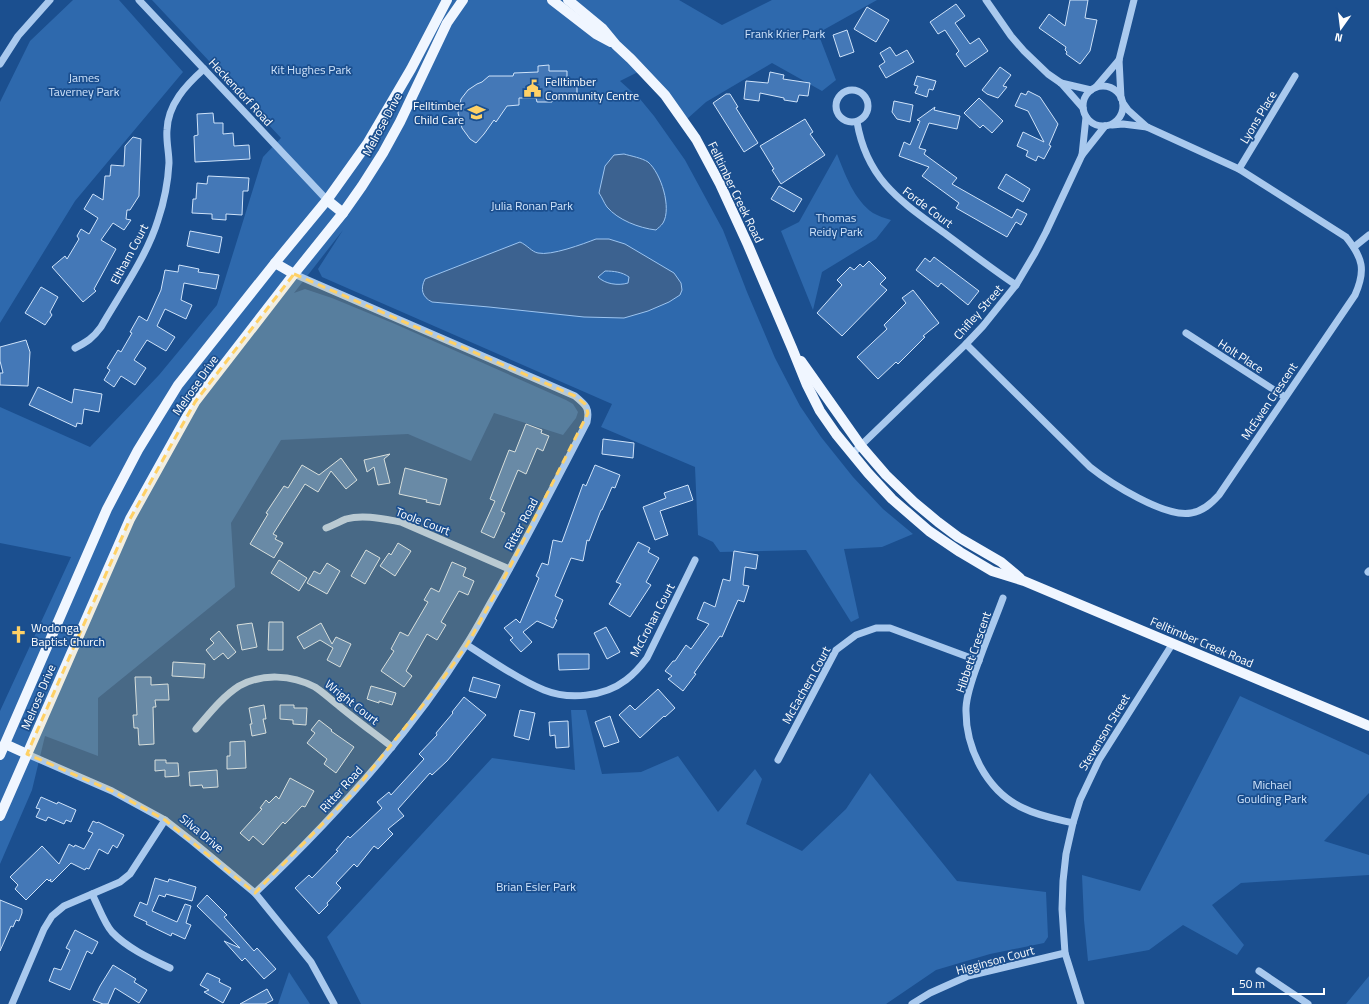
<svg xmlns="http://www.w3.org/2000/svg" width="1369" height="1004" viewBox="0 0 1369 1004" font-family="'Titillium Web',sans-serif">
	<style>
		.green { fill: #2e69ad }
		.water { fill: #3c6290; stroke: #9cc4f0; fill-rule: evenodd }
		.building { fill: #4478b7; stroke: #cfe3fa }
		.lines { fill: none; stroke-linecap: round; stroke-linejoin: round }
		.minor { stroke: #a9c9ee; stroke-width: 7 }
		.major { stroke: #f0f6ff; stroke-width: 10 }
		.marked { fill: #ffd166; fill-opacity: 0.2; stroke: #ffd166; stroke-width: 3; stroke-dasharray: 8 5; stroke-linejoin: round }
		.labels { text-anchor: middle; dominant-baseline: central; stroke-width: 3.5; stroke-linejoin: round; paint-order: stroke }
		.park-label { font-size: 12px; fill: #cfe3fa; stroke: #1b4f8f }
		.poi-label { font-size: 12px; fill: #fff; stroke: #1b4f8f; text-anchor: start }
		.street-label { font-size: 12px; fill: #fff; stroke: #1b4f8f }
	</style>
	<rect width="100%" height="100%" fill="#1b4f8f"/>
	<g class="green">
		<polygon points="73,0 119,0 183,72 75,201 0,323 0,102 30,41"/>
		<polygon points="152,0 679,0 722,25 772,0 877,0 818,33 836,80 822,91 772,63 706,102 687,119 644,69 620,81 640,99 654,116 685,160 723,230 747,292 775,358 800,406 821,437 853,477 883,509 913,534 882,547 844,549 859,618 851,622 806,550 720,552 713,542 698,535 695,467 601,427 612,404 322,277 318,269 343,230 294,293 305,289 332,298 395,324 566,400 573,404 578,412 576,418 563,435 494,413 471,461 408,434 281,440 231,523 235,587 98,698 98,756 45,736 32,790 0,864 0,711 71,557 0,543 0,407 90,447 159,375 217,305 263,157 281,138"/>
		<path d="M837,154C845,174 854,200 873,213C878,216 885,218 891,220L876,239L822,272L813,310L781,231L799,222Z"/>
		<polygon points="1240,696 1369,755 1369,793 1324,841 1369,855 1369,875 1241,883 1212,905 1244,945 1237,955 1183,925 1149,950 1088,961 1084,920 1082,875 1140,891"/>
		<polygon points="571,710 586,710 602,774 641,772 678,756 718,812 755,769 762,779 746,824 802,851 846,809 870,773 957,881 1046,892 1048,937 1044,943 990,954 936,970 886,1004 361,1004 327,937 492,758 575,770"/>
		<polygon points="289,972 310,1004 278,1004"/>
		<polygon points="1369,976 1369,1004 1346,1004"/>
	</g>
	<g class="water">
		<path d="M624,154C631,156 642,158 648,162C661,173 672,208 663,223C661,226 658,228 656,230C639,228 618,220 607,207C604,203 602,197 599,193L605,166L614,155Z"/>
		<path d="M596,239H609L625,244L674,273L681,283L682,290L680,295L669,302L648,311L624,318L584,317L489,307L432,302C422,297 420,289 425,279L520,242C527,245 532,252 538,253C551,256 583,244 596,239ZM605,271C614,271 622,272 629,277L628,283C618,286 605,284 598,277Z"/>
	</g>
	<g class="building">
		<polygon points="1070,0 1088,0 1085,18 1097,20 1090,51 1080,64 1066,54 1067,52 1065,50 1066,47 1039,28 1049,14 1065,26"/>
		<polygon points="956,4 965,16 955,23 970,44 979,38 988,51 965,67 956,54 959,51 945,30 938,34 930,22"/>
		<polygon points="867,7 889,20 876,42 854,29"/>
		<polygon points="847,30 854,52 840,57 833,35"/>
		<polygon points="890,47 896,56 907,50 914,62 886,78 879,66 885,62 880,53"/>
		<polygon points="549,65 549,71 567,71 567,82 577,82 577,98 552,98 552,102 537,102 536,98 519,98 519,105 507,106 496,122 494,120 484,134 476,143 470,139 462,128 458,113 461,99 468,90 477,84 482,82 489,76 513,76 514,73 538,72 538,66"/>
		<polygon points="1000,67 1011,75 1003,86 1007,87 998,98 987,94 982,90"/>
		<polygon points="770,72 784,75 783,79 810,83 808,96 799,95 797,102 784,100 784,98 760,93 759,101 744,99 746,81 768,83"/>
		<polygon points="917,76 936,81 933,90 929,89 927,97 915,93 918,86 914,85"/>
		<polygon points="1028,91 1040,97 1058,124 1049,145 1051,146 1044,159 1038,156 1036,161 1026,156 1028,151 1017,146 1023,132 1044,142 1028,111 1015,106 1021,93 1026,95"/>
		<polygon points="726,94 730,94 738,107 736,108 758,143 744,152 713,103"/>
		<polygon points="979,98 1003,121 992,133 983,125 980,128 964,113"/>
		<polygon points="894,101 913,105 910,122 897,119 892,112"/>
		<polygon points="935,107 934,110 960,116 957,129 929,123 919,148 926,150 924,154 957,178 952,184 1012,218 1017,209 1027,214 1021,225 1016,222 1007,237 956,208 959,203 922,176 929,167 899,156 904,142 910,145 920,121 917,120"/>
		<polygon points="213,113 214,123 223,123 223,134 233,133 234,146 249,145 250,159 195,162 194,136 198,135 197,114"/>
		<polygon points="805,119 813,132 810,134 825,155 781,184 772,170 774,169 760,146"/>
		<polygon points="133,137 141,139 139,196 130,210 127,210 126,219 131,220 124,230 113,223 101,240 116,249 94,289 96,291 83,302 52,267 65,256 67,259 79,239 77,236 81,229 89,234 98,218 84,209 93,194 103,200 105,176 110,176 111,165 124,166 125,146"/>
		<polygon points="1006,174 1030,189 1023,202 998,188"/>
		<polygon points="208,176 249,178 248,191 243,191 242,215 226,214 226,220 212,219 212,214 192,213 193,199 196,199 197,183 207,184"/>
		<polygon points="779,186 802,199 794,212 771,199"/>
		<polygon points="190,231 222,237 219,253 187,246"/>
		<polygon points="934,257 979,291 968,305 941,283 938,287 916,270 925,258 930,262"/>
		<polygon points="869,261 886,278 880,284 887,290 842,336 817,313 842,285 837,280 850,267 854,270 860,264 863,267"/>
		<polygon points="179,265 199,269 198,272 219,275 216,289 184,283 181,300 192,305 186,319 165,309 157,326 175,337 166,351 147,340 134,360 146,368 135,385 121,376 114,387 104,380 110,370 107,368 118,350 121,352 132,333 130,332 139,316 147,321 161,290 165,270 178,272"/>
		<polygon points="41,287 58,297 50,312 52,315 45,325 25,313"/>
		<polygon points="913,290 939,323 923,336 925,337 898,364 896,362 878,379 857,357 887,329 884,325 906,303 902,298"/>
		<polygon points="26,340 30,352 28,386 0,385 0,373 3,373 0,361 0,347"/>
		<polygon points="38,387 72,403 74,389 102,394 99,412 84,409 82,424 77,423 76,427 29,405"/>
		<polygon points="526,424 542,430 541,433 549,436 543,451 537,448 526,474 518,470 501,511 505,513 494,538 481,532 495,501 490,499 509,450 515,452"/>
		<polygon points="603,439 634,443 633,458 602,454"/>
		<polygon points="390,454 384,459 390,483 378,485 374,467 367,472 364,460"/>
		<polygon points="341,458 357,480 346,489 331,471 318,492 305,484 273,534 277,536 275,539 283,543 274,558 250,544 268,514 266,513 284,486 288,488 302,465 319,475"/>
		<polygon points="595,465 620,475 615,488 612,487 602,510 601,510 589,541 587,540 583,561 571,558 555,596 563,600 555,619 557,620 553,628 537,621 523,632 532,642 521,652 510,640 513,638 504,628 516,619 520,623 539,578 536,576 542,563 548,565 553,540 562,542 583,484 586,486"/>
		<polygon points="405,468 447,479 440,505 426,502 427,500 399,494"/>
		<polygon points="688,485 693,500 660,511 668,535 655,540 643,507 666,498 664,493"/>
		<polygon points="638,542 650,548 648,552 659,558 646,582 651,585 630,617 609,604 621,584 616,582"/>
		<polygon points="398,543 411,551 395,576 380,566 389,553 391,555"/>
		<polygon points="366,550 380,558 365,584 351,576"/>
		<polygon points="734,551 758,555 756,569 745,567 743,585 749,586 744,602 738,600 722,637 720,636 694,673 696,674 683,691 668,679 672,676 665,671 673,661 675,661 686,645 691,649 709,624 697,619 704,602 715,607 723,579 730,581"/>
		<polygon points="279,560 307,578 299,591 271,573"/>
		<polygon points="452,562 466,568 463,576 474,581 468,595 459,591 441,622 446,625 437,640 427,634 406,671 412,676 404,687 381,671 394,651 391,649 400,632 408,636 428,602 424,600 431,588 439,592"/>
		<polygon points="327,563 340,571 327,594 307,583 314,571 320,574"/>
		<polygon points="269,622 283,622 283,650 268,650"/>
		<polygon points="252,623 257,647 242,650 237,625"/>
		<polygon points="321,623 332,644 336,637 351,644 340,667 327,660 333,648 320,640 304,649 297,637"/>
		<polygon points="606,627 620,652 607,659 594,633"/>
		<polygon points="219,631 236,652 228,659 223,653 214,660 206,650 214,643 210,639"/>
		<polygon points="558,654 589,654 589,669 559,670"/>
		<polygon points="173,662 205,664 204,678 172,676"/>
		<polygon points="135,677 151,677 151,685 168,684 169,700 155,700 156,707 153,707 154,744 139,745 138,728 134,728 133,715 137,715"/>
		<polygon points="473,677 500,685 496,698 469,691"/>
		<polygon points="371,686 396,693 392,705 379,701 379,703 367,699"/>
		<polygon points="658,689 675,708 665,717 664,716 640,738 619,715 630,705 635,710"/>
		<polygon points="464,697 486,715 447,761 432,775 430,773 398,809 404,816 388,829 393,834 378,849 374,846 357,867 354,864 336,883 341,888 327,903 328,905 319,914 295,888 309,875 312,878 338,851 336,850 348,836 350,838 382,808 377,802 389,792 391,795 424,759 419,754 437,735 436,733 453,713 452,712"/>
		<polygon points="264,705 266,719 263,719 266,733 252,736 250,724 252,724 249,708"/>
		<polygon points="280,705 294,705 294,708 307,708 306,725 293,724 293,720 280,719"/>
		<polygon points="520,710 535,713 529,740 514,736"/>
		<polygon points="610,716 619,742 604,747 595,722"/>
		<polygon points="319,720 332,730 331,731 354,747 336,773 324,764 327,759 307,743 315,733 311,730"/>
		<polygon points="568,721 569,747 556,748 555,735 550,736 549,722"/>
		<polygon points="245,741 246,768 227,769 227,756 230,756 230,742"/>
		<polygon points="155,760 166,760 166,763 178,763 179,776 165,777 165,770 155,771"/>
		<polygon points="217,770 218,787 203,788 202,785 190,786 189,772"/>
		<polygon points="290,778 314,791 305,807 302,806 285,824 283,822 263,845 253,836 249,841 240,833 262,809 260,808 266,800 269,803 276,796 279,799"/>
		<polygon points="41,797 57,804 58,802 76,810 71,822 66,820 64,824 48,817 46,821 36,817 40,809 36,808"/>
		<polygon points="93,821 97,823 98,822 124,835 117,848 113,845 108,854 99,849 89,869 86,868 85,870 71,863 52,882 50,881 51,879 49,881 47,879 26,900 15,889 18,885 10,877 42,846 59,864 69,844 74,847 75,845 84,849 93,833 88,831"/>
		<polygon points="155,878 168,882 169,879 196,887 192,901 166,894 165,897 159,895 152,911 177,922 185,904 191,906 186,923 191,925 185,939 172,933 171,936 146,924 147,922 134,916 140,902 147,905"/>
		<polygon points="207,895 227,915 224,917 254,951 257,948 276,969 264,979 245,958 242,961 224,941 240,948 197,906"/>
		<polygon points="0,900 22,909 22,913 19,921 16,920 13,927 11,926 0,951"/>
		<polygon points="75,930 98,942 92,954 87,951 70,990 49,981 54,968 61,970 70,950 66,948"/>
		<polygon points="113,965 136,979 134,982 147,990 139,1003 115,988 108,1004 103,1004 93,1000 100,986"/>
		<polygon points="207,973 220,979 219,982 231,988 223,1003 204,992 209,990 200,985"/>
		<polygon points="267,989 273,1000 265,1004 240,1004"/>
	</g>
	<g class="lines">
		<g class="minor">
			<polyline points="139,0 327,200"/>
			<polyline points="986,0 1011,36 1024,51 1048,74 1061,83 1083,108"/>
			<polyline points="0,64 18,36 50,0"/>
			<polyline points="1061,83 1091,90"/>
			<circle cx="1103" cy="106" r="20"/>
			<polyline points="1096,87 1119,60"/>
			<circle cx="852" cy="106" r="16"/>
			<polyline points="1121,98 1119,60 1134,0"/>
			<path d="M857,122C867,181 902,202 947,235C970,252 992,269 1016,285"/>
			<polyline points="1112,125 1123,124 1147,127"/>
			<polyline points="1082,155 1086,117"/>
			<polyline points="1239,169 1295,76"/>
			<polyline points="1354,247 1369,235"/>
			<polyline points="1186,333 1285,397"/>
			<path d="M966,344L1090,467C1110,483 1165,518 1191,513C1203,511 1211,504 1219,495L1355,295C1366,270 1363,258 1346,237L1239,169L1147,127L1128,110L1123,103"/>
			<path d="M75,348C87,342 93,338 101,327C120,294 147,256 158,220C164,202 168,182 169,163C169,152 166,141 167,130C168,104 186,85 204,69"/>
			<polyline points="852,454 966,344 983,326 1016,285 1035,253 1046,232 1082,155 1105,126"/>
			<path d="M326,528C332,526 339,522 346,519C363,514 384,519 401,522L509,569"/>
			<polyline points="1368,572 1369,571"/>
			<path d="M1003,598C996,617 988,636 981,655C975,672 967,690 966,708C965,747 986,791 1023,808C1039,816 1056,819 1073,823"/>
			<path d="M467,645C491,660 517,679 544,690C569,700 604,697 626,680C634,674 641,666 647,658L695,560"/>
			<path d="M196,729C209,714 222,697 239,686C262,673 292,675 315,687C323,692 331,700 339,706C356,720 374,733 392,747"/>
			<polyline points="27,754 112,791 165,820 192,841 255,893 311,962 334,1004"/>
			<polyline points="778,760 836,650 856,635 876,628 890,628 979,661"/>
			<path d="M255,893C333,819 408,737 466,645C477,628 486,610 496,593C528,537 557,479 587,422C590,408 586,405 575,396L294,274"/>
			<path d="M92,894C98,905 104,923 112,932C127,948 151,959 170,968"/>
			<polyline points="1259,971 1308,1004"/>
			<polyline points="12,1004 44,929 52,916 64,906 120,882 130,874 165,820"/>
			<polyline points="912,1004 930,993 968,976 1065,953"/>
			<polyline points="1081,1004 1065,953 1062,909 1063,881 1066,854 1073,823 1080,800 1099,760 1173,643"/>
		</g>
		<g class="major">
			<polyline points="552,0 596,34 611,42"/>
			<polyline points="568,0 602,28 616,45 631,59 665,95 696,139 720,184 748,245 792,348 807,385 820,411 836,434 868,473 892,499 929,531 960,552 992,571 1024,581 1369,726"/>
			<polyline points="327,200 343,213"/>
			<polyline points="275,263 294,274"/>
			<polyline points="801,361 861,446 886,475 914,502 938,522 958,537 1001,562 1020,578"/>
			<polyline points="5,744 27,754"/>
			<polyline points="0,755 107,509 138,450 178,385 275,263 327,200 367,144 411,69 447,0"/>
			<polyline points="0,816 130,519 195,402 294,274 343,213 362,186 383,153 400,122 447,23 463,0"/>
		</g>
	</g>
	<path class="marked" d="M294,274L575,396L585,404L588,413L509,569L467,645L434,691L352,794L255,893L165,820L112,791L27,754L130,519L195,402Z"/>
	<defs>
		<symbol id="civic-bare" viewBox="-9 -9 18 18"><path d="M-.6-6.5H3V-4.5H.6V-3L4-1V1h2V6H-6V1h2V-1L-.6-3ZM-1.2 2.5V6h2.4V2.5Z" fill="#ffd166" stroke="#1b4f8f" stroke-width="2.5" paint-order="stroke"/></symbol>
		<symbol id="school-bare" viewBox="-9 -9 18 18"><path d="M0-5L7-2L0 1L-7-2ZM-4 1L0 2.5L4 1V4Q0 6-4 4Z" fill="#ffd166" stroke="#1b4f8f" stroke-width="2.5" paint-order="stroke"/></symbol>
		<symbol id="church-bare" viewBox="-9 -9 18 18"><path d="M-1.2-6h2.4v3.5h3.3v2.4h-3.3V6h-2.4V-.1h-3.3v-2.4h3.3Z" fill="#ffd166" stroke="#1b4f8f" stroke-width="2.5" paint-order="stroke"/></symbol>
	</defs>
	<g fill-rule="evenodd">
		<use href="#civic-bare" x="520" y="76" width="25" height="25"/>
		<use href="#school-bare" x="464" y="100" width="25" height="25"/>
		<use href="#church-bare" x="6" y="622" width="25" height="25"/>
	</g>
	<g class="labels">
		<g class="park-label">
			<text x="785" y="33">Frank Krier Park</text>
			<text x="311" y="69">Kit Hughes Park</text>
			<text x="84" y="77">James<tspan x="84" dy="14">Taverney Park</tspan></text>
			<text x="532" y="205">Julia Ronan Park</text>
			<text x="836" y="217">Thomas<tspan x="836" dy="14">Reidy Park</tspan></text>
			<text x="1272" y="784">Michael<tspan x="1272" dy="14">Goulding Park</tspan></text>
			<text x="536" y="886">Brian Esler Park</text>
		</g>
		<g class="poi-label">
			<text x="545" y="81">Felltimber<tspan x="545" dy="14">Community Centre</tspan></text>
			<text x="464" y="105" text-anchor="end">Felltimber<tspan x="464" dy="14">Child Care</tspan></text>
			<text x="31" y="627">Wodonga<tspan x="31" dy="14">Baptist Church</tspan></text>
		</g>
		<g class="street-label">
			<text transform="translate(241 92) rotate(47)">Heckendorf Road</text>
			<text transform="translate(1258 117) rotate(-59)">Lyons Place</text>
			<text transform="translate(382 124) rotate(-62)">Melrose Drive</text>
			<text transform="translate(736 192) rotate(64)">Felltimber Creek Road</text>
			<text transform="translate(928 207) rotate(37)">Forde Court</text>
			<text transform="translate(129 254) rotate(-62)">Eltham Court</text>
			<text transform="translate(978 312) rotate(-49)">Chifley Street</text>
			<text transform="translate(1241 356) rotate(33)">Holt Place</text>
			<text transform="translate(195 385) rotate(-55)">Melrose Drive</text>
			<text transform="translate(1269 401) rotate(-56)">McEwen Crescent</text>
			<text transform="translate(423 521) rotate(21)">Toole Court</text>
			<text transform="translate(521 524) rotate(-62)">Ritter Road</text>
			<text transform="translate(652 620) rotate(-62)">McCrohan Court</text>
			<text transform="translate(1202 642) rotate(23)">Felltimber Creek Road</text>
			<text transform="translate(973 652) rotate(-71)">Hibbett Crescent</text>
			<text transform="translate(806 685) rotate(-61)">McEachern Court</text>
			<text transform="translate(38 697) rotate(-67)">Melrose Drive</text>
			<text transform="translate(352 702) rotate(38)">Wright Court</text>
			<text transform="translate(1104 732) rotate(-59)">Stevenson Street</text>
			<text transform="translate(341 789) rotate(-48)">Ritter Road</text>
			<text transform="translate(202 833) rotate(39)">Silva Drive</text>
			<text transform="translate(995 960) rotate(-15)">Higginson Court</text>
		</g>
	</g>
	<g transform="translate(1341 28) rotate(194)" stroke="#1b4f8f" stroke-width="3" paint-order="stroke">
	<path d="M0-3L7 15L0 10L-7 15Z" fill="#ffffff"/>
	<text y="-6" font-size="11" font-weight="bold" text-anchor="middle" fill="#ffffff">N</text>
	</g>
	<path d="M1233 988v6h91v-6" fill="none" stroke="#ffffff" stroke-width="2"/>
	<text x="1239" y="988" font-size="12" fill="#ffffff" stroke="#1b4f8f" stroke-width="3" paint-order="stroke">50 m</text>
</svg>
